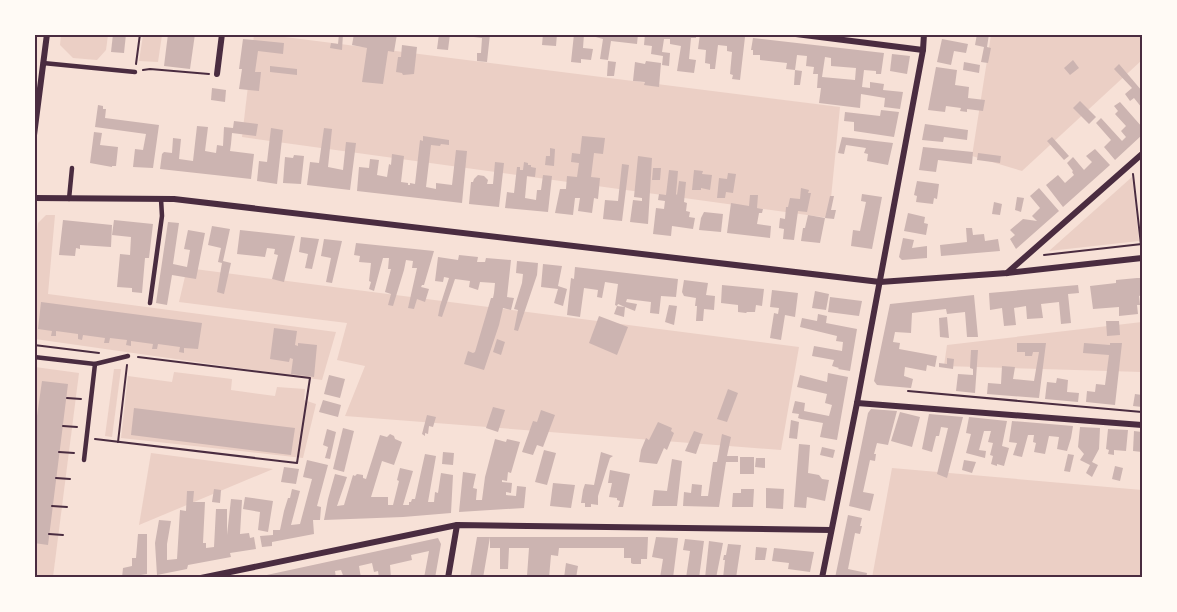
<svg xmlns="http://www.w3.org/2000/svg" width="1177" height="612" viewBox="0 0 1177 612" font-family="'DM Sans',sans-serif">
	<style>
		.green { fill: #ebcfc5 }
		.building { fill: #ccb4b1; fill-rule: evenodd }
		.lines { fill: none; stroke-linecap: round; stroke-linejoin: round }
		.path { stroke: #4a2c40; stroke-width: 2 }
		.service { stroke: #4a2c40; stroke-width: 4.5 }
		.minor { stroke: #4a2c40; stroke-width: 6 }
		.neatline { fill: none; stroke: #4a2c40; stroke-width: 2 }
	</style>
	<rect width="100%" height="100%" fill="#f7e1d7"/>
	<g class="green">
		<polygon points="61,35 108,35 106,50 97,60 73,58 60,45"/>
		<polygon points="143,35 162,35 158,62 139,61"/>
		<polygon points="254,35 269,35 840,107 829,218 242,137"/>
		<polygon points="991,35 1142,35 1142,60 1022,171 972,156"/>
		<polygon points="1132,177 1139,241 1049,251"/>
		<polygon points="46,215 55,215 48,294 336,332 322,380 35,339 34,262 38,223"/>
		<polygon points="187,268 799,347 781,450 345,416 365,366 337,360 347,323 179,302"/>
		<polygon points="1142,322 1142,372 944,366 947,345"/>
		<polygon points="35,367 79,373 53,577 35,578"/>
		<polygon points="114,369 121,369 112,437 105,436"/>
		<polygon points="174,372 232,379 231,390 275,396 277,387 305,389 304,400 316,404 303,458 121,438 128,376 172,382"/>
		<polygon points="151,453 273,469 139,525"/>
		<polygon points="892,468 1142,490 1142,577 872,578"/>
	</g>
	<g class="building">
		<polygon points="113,34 126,34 124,53 111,52"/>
		<polygon points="168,34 195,34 190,69 164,66"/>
		<polygon points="339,34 343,34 342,50 330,48 331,43 338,44"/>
		<polygon points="354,34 397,34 394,52 388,51 383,84 362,82 367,48 352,45"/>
		<polygon points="439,34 450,34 448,50 437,49"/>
		<polygon points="474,34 490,34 487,62 477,61 477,53 481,53 482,38 474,37"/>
		<polygon points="543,34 557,34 556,46 542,45"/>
		<polygon points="574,34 584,34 583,48 593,49 591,60 581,59 581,63 571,62"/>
		<polygon points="592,34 638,34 637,44 611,41 608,60 600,59 603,39 592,36"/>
		<polygon points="645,34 696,34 696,38 691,38 689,59 696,60 694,73 677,71 681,46 670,44 670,39 664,39 662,52 670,53 669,66 662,65 663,56 651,54 652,46 644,45"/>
		<polygon points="700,34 719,34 745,37 740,80 732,79 733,75 730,74 732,52 727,51 727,46 718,45 715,69 710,69 710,64 705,63 706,50 698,49"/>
		<polygon points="977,34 989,34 987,47 991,48 988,63 981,62 984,47 975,45"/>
		<path d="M753,38L884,53L881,74H876V71L864,70L862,87L870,88V82L884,84L883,90L903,92L900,109L884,107L885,98L861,94L860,108L819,103L821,88H817L818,74H813L814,67L806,66L807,56L797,55L795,70L786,69L787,63L760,60V55H753V50H751ZM825,57L831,58V66L856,68L855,80L822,77Z"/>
		<polygon points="243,39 284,43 283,54 258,51 255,72 261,72 259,91 239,89 242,69 239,69"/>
		<polygon points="942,39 968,44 966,53 954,51 951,65 937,62"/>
		<polygon points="402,45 417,47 414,74 403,75 402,73 396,72 398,57 401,57"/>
		<polygon points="892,54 910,56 907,74 890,71"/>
		<polygon points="1073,60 1079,68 1070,75 1064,68"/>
		<polygon points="608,61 616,62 614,76 607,76"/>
		<polygon points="646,61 661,63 659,87 644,85 645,82 633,81 635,62 645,64"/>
		<polygon points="964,62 980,65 979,73 963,70"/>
		<polygon points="1119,64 1142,91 1142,108 1134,98 1130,101 1125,94 1132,88 1114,69"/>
		<polygon points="270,66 297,69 297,75 270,72"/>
		<polygon points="936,67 957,70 955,85 969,87 968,98 985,100 983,111 967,109 967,112 960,111 961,108 946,106 945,112 928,110"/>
		<polygon points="795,70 802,71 800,85 794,85"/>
		<polygon points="212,88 226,90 225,102 211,100"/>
		<polygon points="1080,101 1096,117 1089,124 1073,108"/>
		<polygon points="1120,102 1142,127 1142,135 1115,160 1104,147 1111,140 1096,123 1101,118 1122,141 1126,137 1121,131 1126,126 1115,114 1118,111 1114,106"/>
		<polygon points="98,105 103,106 103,109 106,109 105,118 159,125 153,168 133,167 135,149 143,150 146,134 95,127"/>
		<polygon points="881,110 899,112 894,137 854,131 854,122 844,121 845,112 880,116"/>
		<polygon points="234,121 258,124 256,136 232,133 231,144 230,151 254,154 251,179 160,169 162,154 164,152 172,153 173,138 181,139 179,159 193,161 197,126 208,127 205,151 216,153 217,145 223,146 224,127 233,128"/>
		<polygon points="925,124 968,130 967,140 944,137 943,142 922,140"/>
		<polygon points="271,128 283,130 277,184 257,181 259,161 267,162"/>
		<polygon points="324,128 332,129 328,167 343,170 346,142 356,143 350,190 307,185 310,162 319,163"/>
		<polygon points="94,132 102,133 100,145 118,147 116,166 112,166 112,167 90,163"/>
		<polygon points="423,136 449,140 449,145 441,144 440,146 431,145 426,187 436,189 436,183 452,185 456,150 467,151 462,203 357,191 359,167 369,168 370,159 379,160 377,175 387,177 389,164 391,165 392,154 404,156 401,182 408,183 408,185 410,185 410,183 415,184 420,140 423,141"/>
		<polygon points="582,136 605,138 603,154 594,153 591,177 600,178 598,199 594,198 592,213 578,211 580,198 575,198 573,215 555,213 560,189 566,189 567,176 577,177 579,163 571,162 572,153 580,154"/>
		<polygon points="842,137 893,143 888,165 867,161 868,154 864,153 866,148 846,145 844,154 838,153"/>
		<polygon points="1052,137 1069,156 1064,160 1047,141"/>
		<polygon points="923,147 973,152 972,164 938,160 936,172 919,170"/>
		<polygon points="550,148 555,149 554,166 545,165 546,156 550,156"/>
		<polygon points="1095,149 1110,165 1063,207 1046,185 1058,175 1065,183 1074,175 1072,172 1073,171 1067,163 1073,157 1084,170 1092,162 1086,156"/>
		<polygon points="978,153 1001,156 1000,163 977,160"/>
		<polygon points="294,155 304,156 301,184 283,183 285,157 293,158"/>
		<polygon points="638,156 652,158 648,224 630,222 633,200 642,201 642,198 634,197"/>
		<polygon points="495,162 504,163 499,207 469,204 471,182 473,182 474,179 478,175 484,176 488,180 487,184 493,184"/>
		<polygon points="524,162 528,163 528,165 531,165 531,167 536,168 535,177 527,176 525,198 536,200 537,190 541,190 543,175 552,176 548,212 505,208 507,192 514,193 517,167 520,167 520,170 523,170"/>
		<polygon points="622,164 629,165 622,221 603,219 605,200 618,201"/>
		<polygon points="653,168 661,168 660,180 652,180"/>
		<polygon points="669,170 678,171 676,194 677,195 679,181 686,182 684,202 687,203 686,211 690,212 689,217 695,218 693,229 672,226 671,236 653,234 656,208 664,209 665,201 658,200 659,194 666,195"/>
		<polygon points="694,170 703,171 702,174 712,175 710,190 701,188 701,190 692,190"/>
		<polygon points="728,173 736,174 733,193 726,192 725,198 717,198 719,178 727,179"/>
		<polygon points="917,181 939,184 937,199 934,198 933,204 916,202 917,196 914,195"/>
		<polygon points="801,188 809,190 808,193 811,193 807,212 798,211 794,240 783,239 784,229 779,228 780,218 785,219 786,207 788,207 790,198 800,199"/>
		<polygon points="1039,188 1059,211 1016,249 1010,239 1015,235 1010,230 1023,219 1037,221 1032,216 1040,208 1030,196"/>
		<polygon points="862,194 882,197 872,249 851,246 853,230 860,231 866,202 861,201"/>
		<polygon points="750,195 758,195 757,208 763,209 762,213 759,213 757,224 771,226 770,238 727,233 731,203 749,206"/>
		<polygon points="830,196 834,196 831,210 836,210 834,219 825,218 820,243 801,241 803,228 805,228 808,215 825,218"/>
		<polygon points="1017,197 1024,198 1021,212 1015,210"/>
		<polygon points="994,202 1002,204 1000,215 992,214"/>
		<polygon points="704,212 723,214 721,232 699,230 701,218"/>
		<polygon points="908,213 925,217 924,223 928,224 926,235 904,231"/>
		<polygon points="63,220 112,225 111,247 80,245 80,249 76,248 75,256 59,255"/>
		<polygon points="114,220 153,224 149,258 145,258 142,293 132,292 132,288 117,287 120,254 130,255 131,237 112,235"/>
		<polygon points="168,222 179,223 173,264 187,267 190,250 184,249 188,230 205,233 196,279 172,275 167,305 156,303"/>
		<polygon points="212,226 230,229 223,261 231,263 224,294 217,292 222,263 218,262 221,248 208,245"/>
		<polygon points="966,228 972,228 973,235 984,234 985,241 998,239 1000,251 941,256 940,245 967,242"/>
		<polygon points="240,230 295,236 284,282 272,279 278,255 274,254 275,249 267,248 265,257 237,254"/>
		<polygon points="301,237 319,239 312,269 305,268 308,254 299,252"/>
		<polygon points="903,238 914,240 912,248 927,246 927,258 902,260 899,257"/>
		<polygon points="324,239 342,241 332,283 326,282 331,258 321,256"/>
		<polygon points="356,243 434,251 424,285 422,285 421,287 429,289 425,302 417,299 414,309 408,308 417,268 412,268 413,261 406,260 404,270 393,306 388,305 391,294 385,292 391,269 388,269 389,258 383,258 374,291 369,289 371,282 369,281 371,263 359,262 360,256 354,255"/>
		<polygon points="459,255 478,257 477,262 485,262 486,258 511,260 507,297 514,298 511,310 503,308 499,325 484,370 464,364 468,351 473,353 475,352 491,298 493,298 494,293 495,283 480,282 478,290 469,287 470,281 455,279 442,317 438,316 440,306 449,278 444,277 443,282 435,281 438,257 458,260"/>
		<polygon points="517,261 538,263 537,275 518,331 514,330 518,310 514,309 522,283 523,274 516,273"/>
		<polygon points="543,264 562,266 558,286 567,289 563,306 554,303 558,289 541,287"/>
		<polygon points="575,267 678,279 676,297 661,296 659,314 650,313 651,302 627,299 626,302 637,304 635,311 625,307 624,317 614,314 617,306 625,307 618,304 617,306 615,305 618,284 605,282 602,298 597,297 598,290 584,288 580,317 567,315 571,278 574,279"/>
		<polygon points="1137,278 1142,278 1142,295 1139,296 1140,305 1137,305 1138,314 1119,316 1119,307 1093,309 1090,286 1116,283 1116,280"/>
		<polygon points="684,280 708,283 706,295 715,296 714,310 704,309 703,321 696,321 697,306 695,306 696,298 684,296 682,292"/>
		<polygon points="722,285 764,289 762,306 756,305 755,312 747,312 746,313 738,312 738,305 721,303"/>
		<polygon points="1078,285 1079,293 1068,294 1071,323 1061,324 1059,302 1041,304 1043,318 1027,319 1026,306 1014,308 1016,325 1004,326 1002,308 990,310 989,293"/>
		<polygon points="772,290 798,293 795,317 785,315 781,340 770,338 774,313 778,314 779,308 770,307"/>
		<polygon points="815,291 829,294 826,310 812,308"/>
		<polygon points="974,295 978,337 967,337 965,312 947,314 946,309 912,313 911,333 895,332 893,342 900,343 899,349 937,356 935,367 927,365 926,371 905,367 904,376 913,379 911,388 877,385 874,381 890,304"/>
		<polygon points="830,297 862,301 859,316 828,312"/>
		<polygon points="41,302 202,323 198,349 184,348 184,353 179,352 180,347 158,344 157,349 152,349 153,344 131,341 131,346 126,345 127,340 110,338 109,343 104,343 105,338 83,335 82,340 78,339 78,334 56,331 56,336 51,336 52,331 38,329"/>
		<polygon points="669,305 677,306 674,325 665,322"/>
		<polygon points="818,314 827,316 826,323 857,329 850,371 838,369 839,368 832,366 834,360 812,356 814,346 842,351 843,342 836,341 837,336 800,327 802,318 817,321"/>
		<polygon points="599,316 628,327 617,355 589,343"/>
		<polygon points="947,317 949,338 940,337 939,318"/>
		<polygon points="1106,321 1119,321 1120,335 1107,336"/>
		<polygon points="274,328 297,331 295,345 298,346 298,343 317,345 314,377 291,374 293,359 290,358 289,362 270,359"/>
		<polygon points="497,339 505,342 501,355 493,352"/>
		<polygon points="1017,343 1046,343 1039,398 987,394 988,383 1001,384 1002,366 1015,367 1013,379 1034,381 1039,352 1033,352 1032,356 1025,356 1025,352 1017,352"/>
		<polygon points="1084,343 1110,345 1110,343 1122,343 1115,405 1086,402 1087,391 1095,392 1096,384 1105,385 1109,355 1083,353"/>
		<polygon points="971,350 978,350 975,393 956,391 958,374 973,375 973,369 970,368"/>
		<polygon points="947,358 954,359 953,369 939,367 939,363 947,364"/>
		<polygon points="828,373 848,377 837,440 820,437 823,423 801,419 798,418 799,414 792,413 795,401 805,403 804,411 829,416 832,405 825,403 827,394 797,387 800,375 827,382"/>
		<polygon points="329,375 345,379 340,398 324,394"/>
		<polygon points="1057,378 1068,380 1067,392 1079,393 1078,402 1045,399 1047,382 1056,383"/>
		<polygon points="42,381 68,384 48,545 34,543 34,437"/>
		<polygon points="728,389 738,393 727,422 717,419"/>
		<polygon points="1135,394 1142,395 1142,407 1133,406"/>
		<polygon points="323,400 341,405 338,417 319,412"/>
		<polygon points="493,407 505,410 498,432 486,428"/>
		<polygon points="134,408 295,428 291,455 131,435"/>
		<polygon points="871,409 897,411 888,445 877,443 874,454 876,454 875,461 870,460 863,492 874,494 870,511 849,506 868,413"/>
		<polygon points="541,410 555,415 543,447 537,445 533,455 522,452 533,421 537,422"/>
		<polygon points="900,412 920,417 912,447 891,441"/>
		<polygon points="929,414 963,417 947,478 937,474 948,428 941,427 939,436 936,436 932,452 922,449"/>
		<polygon points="427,415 436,417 433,427 429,426 428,434 425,433 425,436 422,434"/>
		<polygon points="969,417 1007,421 1002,446 1009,448 1004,466 997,464 997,466 991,464 993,456 990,455 993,443 988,442 991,431 984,431 979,450 986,451 985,458 966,453 971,434 966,433"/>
		<polygon points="791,420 799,422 797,439 789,438"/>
		<polygon points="1012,421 1073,426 1071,438 1067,451 1057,449 1059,437 1049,436 1045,454 1034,452 1036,443 1033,442 1034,435 1028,435 1022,457 1013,455 1017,443 1009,442"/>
		<polygon points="658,422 672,428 671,431 674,433 667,450 664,448 657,464 639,462 641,450 646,438 649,440"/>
		<polygon points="1080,427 1100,428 1099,449 1092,462 1098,465 1092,477 1086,473 1090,465 1080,460 1084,454 1078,447"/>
		<polygon points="343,428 354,431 344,472 333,469"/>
		<polygon points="327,429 336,432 330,459 325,458 328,447 323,445"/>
		<polygon points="1108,429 1128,430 1126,451 1114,450 1114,455 1108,454 1109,450 1106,449"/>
		<polygon points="694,431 703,434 696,454 685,451"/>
		<polygon points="1134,431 1142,432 1142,452 1133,451"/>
		<polygon points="390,434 394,436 395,439 402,442 394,465 382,461 371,497 388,497 388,505 393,505 399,481 397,480 400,468 413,471 403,505 409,505 409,502 411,502 412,499 415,499 425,454 436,456 428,502 434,502 435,492 438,493 441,473 453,475 451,513 403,517 324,520 328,499 335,474 347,477 337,506 344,505 353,475 355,476 357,474 363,475 363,478 366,479 380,435 387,437"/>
		<polygon points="722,434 731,437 727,456 738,456 738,462 726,462 719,507 683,506 684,492 691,493 692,484 702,485 701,496 708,496 713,462 717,462"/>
		<polygon points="495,439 506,442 507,439 520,442 511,473 508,472 507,481 502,480 502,482 512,483 511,493 506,492 506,495 516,496 517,486 526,487 524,508 459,512 463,472 476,474 473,488 477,489 476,500 482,500 485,477"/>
		<polygon points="799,444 810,445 808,473 819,475 822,479 829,480 825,501 807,497 806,508 794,507"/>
		<polygon points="822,447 835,450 833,458 820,455"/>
		<polygon points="544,450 556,453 547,485 535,482"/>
		<polygon points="443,452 454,453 453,465 442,464"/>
		<polygon points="601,452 613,456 610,458 598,496 598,505 591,504 591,507 585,507 585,503 581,503 583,490 585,484 594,485"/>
		<polygon points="1068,454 1074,455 1070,472 1064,471"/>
		<rect x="740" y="457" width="14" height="17"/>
		<polygon points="756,458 765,458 765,468 755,467"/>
		<polygon points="672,459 682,461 677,506 652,506 654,490 667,491"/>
		<polygon points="307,460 328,465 317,506 321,507 320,520 313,520 314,534 272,542 272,546 262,547 260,536 273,535 273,530 280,530 284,511 288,498 290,498 292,489 300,491 291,525 300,524 312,479 303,477"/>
		<polygon points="964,460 976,462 972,473 962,470"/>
		<polygon points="1115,466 1123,468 1120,481 1112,479"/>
		<polygon points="284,467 299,469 296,484 281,482"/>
		<polygon points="610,470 630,474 623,507 618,507 620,501 617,500 617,498 609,497 612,483 608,483"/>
		<polygon points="553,483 575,485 571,508 550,506"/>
		<polygon points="766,488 784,489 783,509 766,508"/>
		<polygon points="214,489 221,490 220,503 212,502"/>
		<polygon points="741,489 754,489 753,507 732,507 733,493 741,493"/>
		<polygon points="187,491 194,491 193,502 205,502 203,543 206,543 206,548 214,547 216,509 227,509 227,535 231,499 242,500 240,534 249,533 250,538 254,537 256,549 230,553 231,557 188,565 187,569 157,575 155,543 159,520 171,521 167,544 167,560 177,559 180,510 186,511"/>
		<polygon points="245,497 273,501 268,532 258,530 260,512 243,509"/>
		<polygon points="848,515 862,518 860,526 862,526 860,534 855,533 848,569 867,573 866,578 835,578"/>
		<polygon points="138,534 147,534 147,574 122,578 123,568 132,566 132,558 136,558"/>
		<polygon points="477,537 648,537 647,559 641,559 641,564 633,564 631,563 631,558 624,558 624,548 559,548 558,556 551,555 549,578 527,576 529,548 509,548 508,569 500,569 500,548 490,548 490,537 483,578 470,578"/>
		<polygon points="656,537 678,538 673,578 660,578 663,559 652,557"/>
		<polygon points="438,538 441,544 435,578 424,578 429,551 411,555 412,560 390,565 391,578 379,578 378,571 374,572 372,563 359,566 361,578 344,578 341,570 335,571 336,578 253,578"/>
		<polygon points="685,539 704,541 699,578 686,578 690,551 683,550"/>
		<polygon points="709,541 723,543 716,578 705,578"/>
		<polygon points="728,544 741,545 736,578 723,578 725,560 723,560 724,555 726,555"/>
		<polygon points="756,547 767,548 765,560 755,560"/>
		<polygon points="774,548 814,552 810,572 788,569 789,563 772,561"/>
		<polygon points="566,563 578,566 576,578 564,578"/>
	</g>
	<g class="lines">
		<g class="path">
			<polyline points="136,64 140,34"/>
			<polyline points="143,70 150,69 209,74"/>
			<polyline points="1133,174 1141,245"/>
			<polyline points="1044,255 1142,244"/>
			<polyline points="34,345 99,353"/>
			<polyline points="908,391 1142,412"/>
			<polyline points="67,398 81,399"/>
			<polyline points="63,426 77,427"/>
			<polyline points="95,439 297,463 310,378 138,357"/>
			<polyline points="118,442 127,365"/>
			<polyline points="59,452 74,453"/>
			<polyline points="56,478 70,479"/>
			<polyline points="52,506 67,507"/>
			<polyline points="49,534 63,535"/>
			<polyline points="150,577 150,578"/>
		</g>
		<g class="service">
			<polyline points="43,63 135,72"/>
			<polyline points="69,199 72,168"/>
			<polyline points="150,303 162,216 161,199"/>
			<polyline points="34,357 95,364 84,460"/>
			<polyline points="95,364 128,356"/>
		</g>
		<g class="minor">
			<polyline points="796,34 923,50"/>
			<polyline points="217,74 222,34"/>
			<polyline points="34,135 47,34"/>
			<polyline points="34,198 174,199 880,282 1007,273 1142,258"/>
			<polyline points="1007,273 1142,154"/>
			<polyline points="857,403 1142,425"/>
			<polyline points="201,578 457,525 831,530"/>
			<polyline points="448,578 457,525"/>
			<polyline points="822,578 857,403 923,50 924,34"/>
		</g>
	</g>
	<rect width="1177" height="612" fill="none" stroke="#fffaf5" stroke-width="72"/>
	<rect x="36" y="36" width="1105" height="540" class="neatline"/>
</svg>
